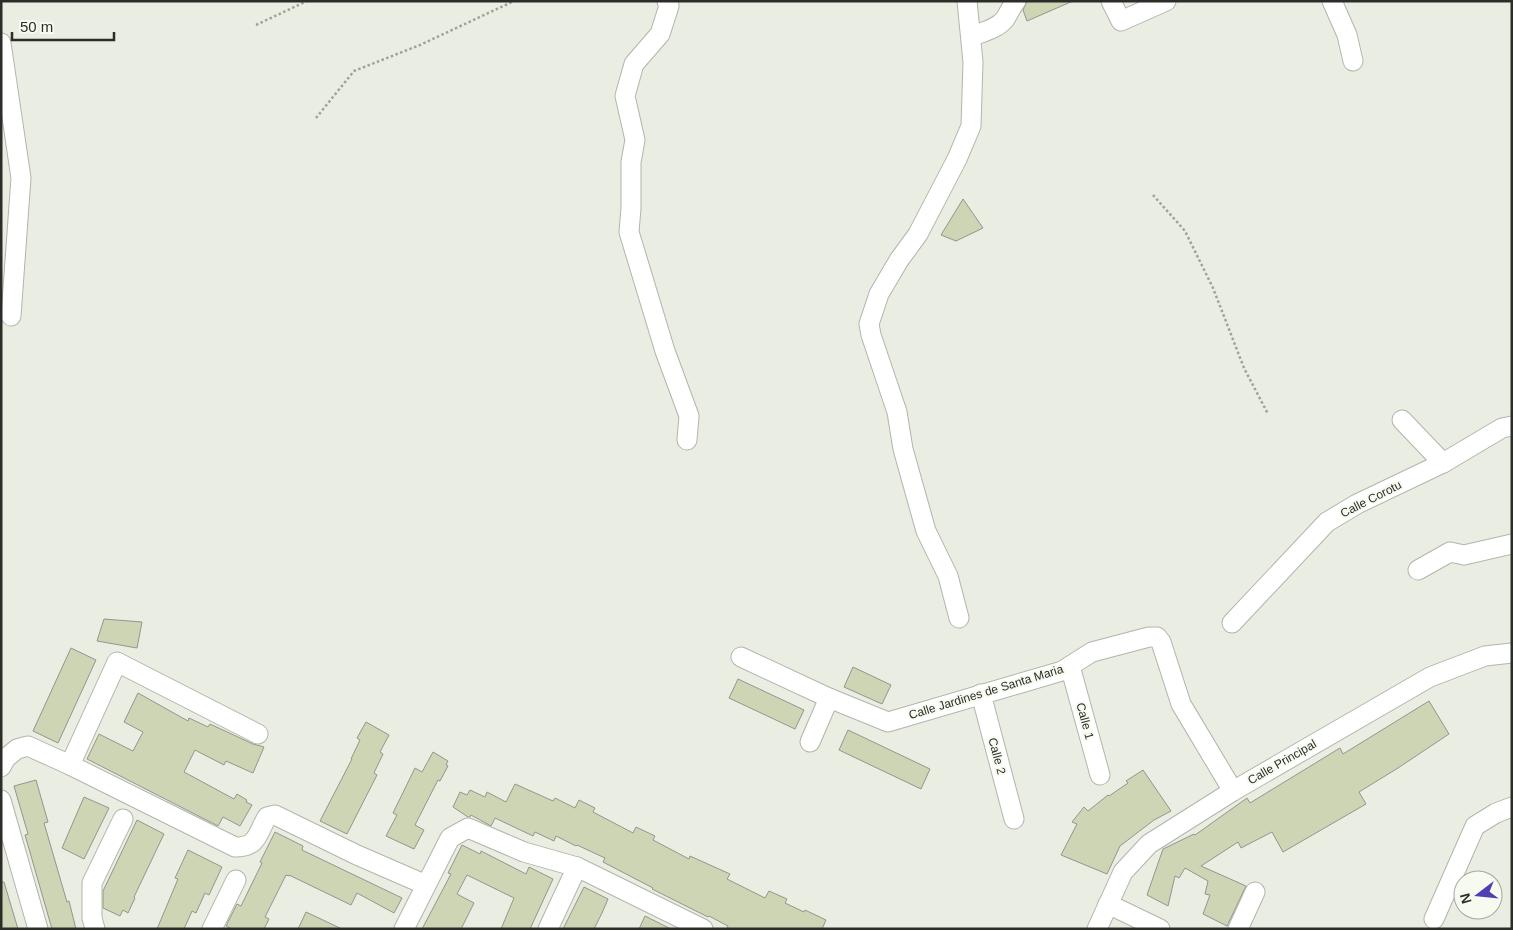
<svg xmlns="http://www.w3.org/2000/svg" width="1513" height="930" viewBox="0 0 1513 930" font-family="Helvetica,sans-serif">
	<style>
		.building { fill: #cdd5b5; stroke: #93968c }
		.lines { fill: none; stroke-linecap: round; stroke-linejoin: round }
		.minor-casing { stroke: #b2b5ab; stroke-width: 21 }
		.path { stroke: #9fa299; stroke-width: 2.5; stroke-dasharray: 2.5 2.5; stroke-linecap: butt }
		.minor { stroke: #fff; stroke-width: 19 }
		.labels { text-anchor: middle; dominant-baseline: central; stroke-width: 4; stroke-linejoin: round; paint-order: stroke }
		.street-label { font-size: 12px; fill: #2b2d29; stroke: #f7faef }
	</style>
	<rect width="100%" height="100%" fill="#eaede2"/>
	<g class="building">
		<polygon points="1027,1 1073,1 1027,21 1023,10"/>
		<polygon points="963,199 983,228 956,241 941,235"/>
		<polygon points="104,619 142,622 137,648 97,641"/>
		<polygon points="71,648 96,660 58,743 33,731"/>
		<polygon points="853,667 891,685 882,704 844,687"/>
		<polygon points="738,679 804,710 795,729 729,698"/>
		<polygon points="138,693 188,721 189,718 208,727 210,724 253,744 264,747 253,773 226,761 224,765 195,750 184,772 234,799 237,794 247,800 246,802 252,805 240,826 223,817 218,826 87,759 99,734 133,751 143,732 124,722"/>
		<polygon points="1429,701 1449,734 1398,768 1359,792 1366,804 1283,852 1272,832 1241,848 1238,842 1201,866 1246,886 1227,926 1203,914 1210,895 1205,894 1208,881 1185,868 1179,878 1175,876 1168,906 1147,895 1163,849 1194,834 1195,835 1247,798 1250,803 1340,748 1343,754"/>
		<polygon points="366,722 389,735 380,752 383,754 374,773 377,775 347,834 320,821 352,759 351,759 360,740 357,738"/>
		<polygon points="848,730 930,769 921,789 839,750"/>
		<polygon points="433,752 448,761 446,765 448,766 440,781 438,780 415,825 424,830 414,849 386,836 397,815 393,813 415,768 422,772"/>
		<polygon points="1143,770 1171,811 1154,820 1120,846 1107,874 1061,855 1077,824 1072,822 1084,807 1088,811 1108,795 1109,796 1128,783 1126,781"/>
		<polygon points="36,780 48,822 44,823 67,902 69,901 76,929 52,929 25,835 28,834 14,786"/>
		<polygon points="515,784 553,801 555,798 575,808 579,800 595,808 593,812 633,833 636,827 655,836 653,840 689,859 690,856 730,874 727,879 765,898 769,891 787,899 785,903 804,912 805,910 826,920 822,929 727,929 728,926 709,916 708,917 652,889 653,888 603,862 605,858 577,845 576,846 556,836 554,841 535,832 533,836 495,818 491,826 471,815 470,817 468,817 453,807 460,792 467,795 470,790 485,797 487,792 506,802"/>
		<polygon points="84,797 109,808 84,859 62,848"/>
		<polygon points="137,820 164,834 134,897 135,898 128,913 123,910 120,916 103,908 103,891"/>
		<polygon points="275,832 303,846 302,850 402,898 394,913 357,893 351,905 289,875 289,876 286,875 265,917 269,919 264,929 232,929 226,926 237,904 241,906 262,863 260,862"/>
		<polygon points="462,845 480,854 481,851 526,874 529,867 553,879 530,929 501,929 514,898 467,875 457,894 474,903 461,929 422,929 451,874 448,873"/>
		<polygon points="188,850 222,867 209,895 205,893 196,913 192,911 184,929 157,929 178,879 175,878"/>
		<polygon points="1,882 4,882 18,929 1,929"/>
		<polygon points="584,887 608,899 602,913 594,929 563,929"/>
		<polygon points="306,912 342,929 298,929"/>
		<polygon points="645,916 671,929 639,929"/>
	</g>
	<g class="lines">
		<defs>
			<g id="minor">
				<polyline points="667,1 669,6 660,34 634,64 625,96 635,140 631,162 631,208 629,232 665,351 689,416 687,440"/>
				<polyline points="1111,1 1121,21 1166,1"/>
				<polyline points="1332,1 1347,35 1353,61"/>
				<path d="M972,36C983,32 997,29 1005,19C1009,13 1011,7 1016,1"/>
				<polyline points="1,43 21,178 11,316"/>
				<polyline points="1402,420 1443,463"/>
				<polyline points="1418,570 1450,552 1464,555 1512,544"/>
				<polyline points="959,618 948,576 926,531 903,449 897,412 871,335 869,324 879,294 899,260 918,234 957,159 971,126 973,62 967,1"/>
				<polyline points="1232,623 1327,522 1357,504 1443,463 1502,428 1512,426"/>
				<polyline points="741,657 829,698 888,722 1062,671 1092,652 1149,637 1157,637 1161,642 1181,704 1233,791"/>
				<polyline points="1070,666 1100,775"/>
				<polyline points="981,694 1014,819"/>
				<polyline points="810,742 829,698"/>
				<polyline points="70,765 117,662 258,734"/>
				<path d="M1,767L6,758L17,749L28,746L70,765L235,847C258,847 257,834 267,817L275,815L357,855L426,885"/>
				<polyline points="1,800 38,929"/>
				<polyline points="1108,904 1160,929"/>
				<polyline points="1434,919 1475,826 1496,813 1512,807"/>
				<polyline points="95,929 92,918 92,883 123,819"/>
				<polyline points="212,929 236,880"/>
				<polyline points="404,929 450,838 468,828 524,852 577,867 703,929"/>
				<polyline points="548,929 577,867"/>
				<polyline points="1097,929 1123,872 1149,844 1233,791 1430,677 1485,656 1512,653"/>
				<polyline points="1238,929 1255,892"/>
			</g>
		</defs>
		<use href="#minor" class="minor-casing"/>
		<g class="path">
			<polyline points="256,25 307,1"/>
			<polyline points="316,118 354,71 420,45 514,1"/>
			<polyline points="1153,195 1185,231 1213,288 1244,368 1268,414"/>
		</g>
		<use href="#minor" class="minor"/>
	</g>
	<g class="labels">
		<g class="street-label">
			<text transform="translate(1371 499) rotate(-27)">Calle Corotu</text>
			<text transform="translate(986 692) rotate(-17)">Calle Jardines de Santa Maria</text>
			<text transform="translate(1085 721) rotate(75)">Calle 1</text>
			<text transform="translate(997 756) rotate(75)">Calle 2</text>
			<text transform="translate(1282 762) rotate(-30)">Calle Principal</text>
		</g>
	</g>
	<rect width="1513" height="930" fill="none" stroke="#2b2d29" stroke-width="5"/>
	<g transform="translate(1478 895) rotate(254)"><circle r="24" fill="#f7faef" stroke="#a5a8a0"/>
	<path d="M0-4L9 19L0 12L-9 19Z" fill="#513eb5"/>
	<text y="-8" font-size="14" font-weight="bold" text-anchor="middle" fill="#2b2d29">N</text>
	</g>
	<path d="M12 32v8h102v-8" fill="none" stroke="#2b2d29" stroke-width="2.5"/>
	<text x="20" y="32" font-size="15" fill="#2b2d29" stroke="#f7faef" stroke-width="4" paint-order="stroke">50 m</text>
</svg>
